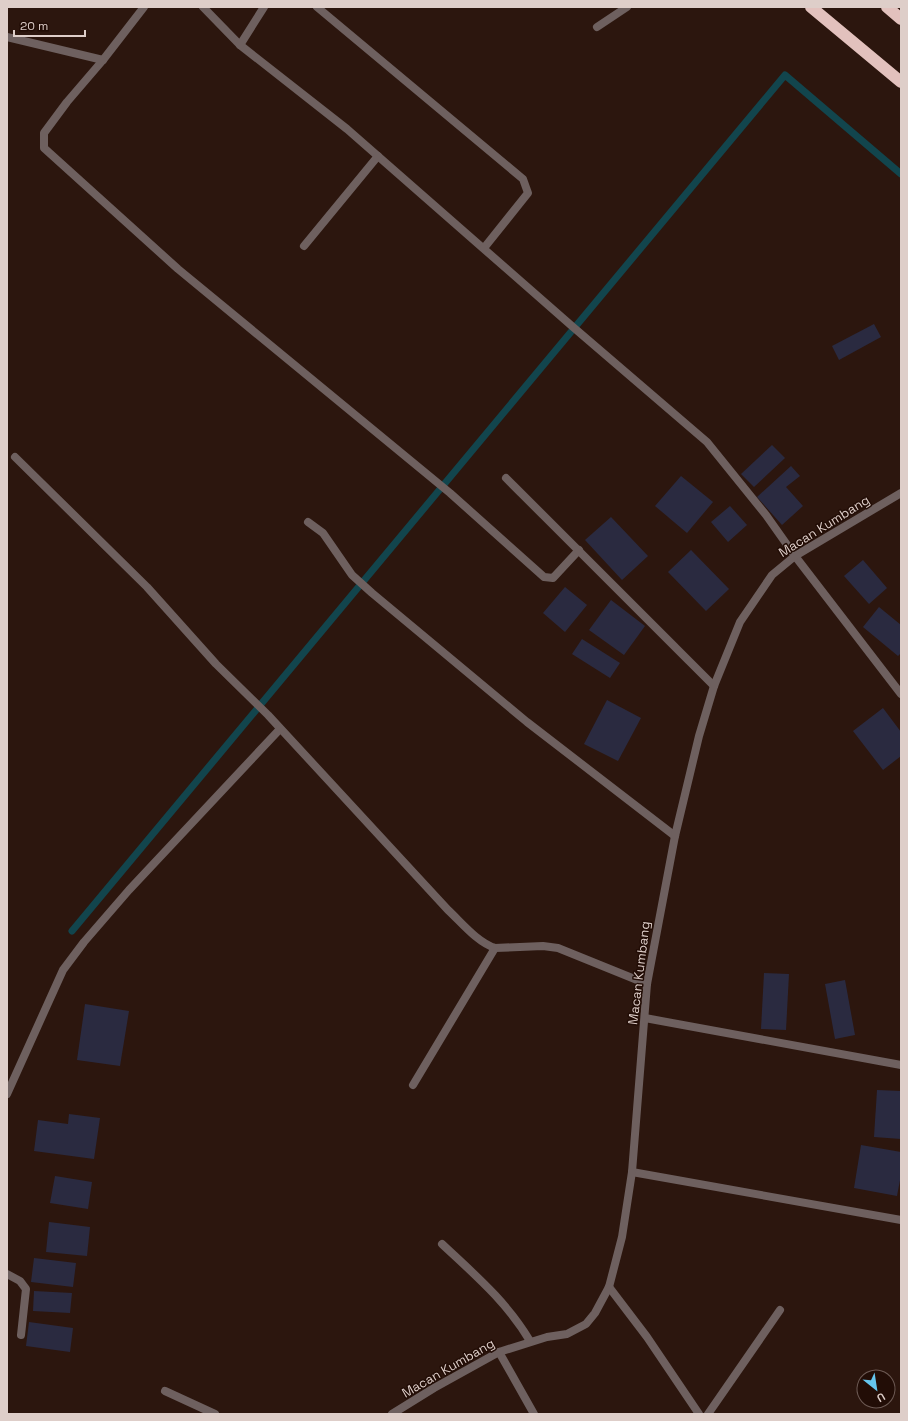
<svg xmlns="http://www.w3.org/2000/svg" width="908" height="1421" viewBox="0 0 908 1421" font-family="'Space Grotesk',sans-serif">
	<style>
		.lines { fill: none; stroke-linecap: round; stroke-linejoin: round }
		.stream { stroke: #12454d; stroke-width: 7 }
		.building { fill: #2a2a40 }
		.lane { stroke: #6e605f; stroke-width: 8 }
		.street { stroke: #6e605f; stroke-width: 8 }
		.highway { stroke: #e2c1bd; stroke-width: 12 }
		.labels { text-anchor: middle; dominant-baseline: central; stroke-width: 3; stroke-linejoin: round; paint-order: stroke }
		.street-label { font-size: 13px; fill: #decec9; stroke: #220d06 }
	</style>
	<rect width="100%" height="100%" fill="#2c160e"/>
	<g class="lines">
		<polyline class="stream" points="72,931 785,75 901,174"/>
	</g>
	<g class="building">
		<polygon points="874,324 881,337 839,360 832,346"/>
		<polygon points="772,445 785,458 754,487 741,474"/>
		<polygon points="791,466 800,476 786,487 803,506 782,525 757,497"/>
		<polygon points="681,476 713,502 687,533 655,506"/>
		<polygon points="730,506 747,525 728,542 711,522"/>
		<polygon points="611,517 648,556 622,580 585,540"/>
		<polygon points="691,550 729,589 706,611 668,572"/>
		<polygon points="863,560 887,588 869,604 844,576"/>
		<polygon points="565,587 587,605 565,632 543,613"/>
		<polygon points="611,600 645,626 624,655 589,630"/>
		<polygon points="879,607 901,625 901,653 898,656 863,627"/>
		<polygon points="582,639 620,663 610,678 572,654"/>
		<polygon points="607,700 641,718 618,761 584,744"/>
		<polygon points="883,708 901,732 901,756 883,770 853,731"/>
		<polygon points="764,973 789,974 786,1030 761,1029"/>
		<polygon points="845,980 855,1035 835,1039 825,984"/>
		<polygon points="85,1004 129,1011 120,1066 77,1060"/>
		<polygon points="877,1090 901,1091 901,1139 874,1137"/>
		<polygon points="69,1114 100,1118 94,1159 34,1151 38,1120 68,1124"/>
		<polygon points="861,1145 901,1152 901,1175 897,1196 854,1188"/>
		<polygon points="55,1176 92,1182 88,1209 50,1203"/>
		<polygon points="49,1222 90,1227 87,1256 46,1252"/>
		<polygon points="34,1258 76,1263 73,1287 31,1282"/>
		<polygon points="34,1291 72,1293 70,1313 33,1311"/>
		<polygon points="29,1322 73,1328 70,1352 26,1346"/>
	</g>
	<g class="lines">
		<polyline class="lane" points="597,27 627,7"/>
		<g class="street">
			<polyline points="144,7 103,60 67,102 44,133 44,148 178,269 450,493 544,577 553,578 579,550"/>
			<polyline points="203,7 240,45 347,129 573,327 707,442 766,515 795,556 901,694"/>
			<polyline points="317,7 523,179 528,193 484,248"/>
			<polyline points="7,37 103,60"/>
			<polyline points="240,45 264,7"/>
			<polyline points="304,246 378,156"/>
			<path d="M15,457L147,587L216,664L268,715L448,910C462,923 477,942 495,948L543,946L558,948L647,984"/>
			<polyline points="506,478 714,686"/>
			<polyline points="308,522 323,533 352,575 372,593 527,722 675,836"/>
			<polyline points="645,1018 901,1065"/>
			<polyline points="413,1085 495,948"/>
			<polyline points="7,1094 63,970 84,942 129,890 280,729"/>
			<polyline points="632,1172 901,1220"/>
			<path d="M442,1244C474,1274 507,1302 530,1341"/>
			<polyline points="7,1274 20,1281 26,1289 21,1335"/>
			<polyline points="609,1287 647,1337 699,1414"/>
			<polyline points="499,1352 534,1414"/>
			<polyline points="165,1391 215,1414"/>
			<polyline points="392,1414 434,1388 499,1352 547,1337 567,1334 586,1324 595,1313 609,1287 622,1237 632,1172 647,984 675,836 699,736 714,686 740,622 772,575 795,556 901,493"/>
			<polyline points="708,1414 780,1310"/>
		</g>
		<g class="highway">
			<polyline points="811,7 901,82"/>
			<polyline points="887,7 901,19"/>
		</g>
	</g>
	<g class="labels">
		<g class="street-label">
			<text transform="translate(824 526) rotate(-32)">Macan Kumbang</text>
			<text transform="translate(639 973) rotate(-83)">Macan Kumbang</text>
			<text transform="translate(448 1368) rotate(-30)">Macan Kumbang</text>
		</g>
	</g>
	<rect width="908" height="1421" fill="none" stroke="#decec9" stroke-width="16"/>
	<g transform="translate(876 1389) rotate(150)"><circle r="19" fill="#220d06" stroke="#6d5a54"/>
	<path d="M0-3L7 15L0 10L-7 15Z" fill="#64c5ee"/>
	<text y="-6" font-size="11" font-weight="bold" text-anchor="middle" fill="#decec9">U</text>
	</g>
	<path d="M14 30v6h71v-6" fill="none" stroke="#decec9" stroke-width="2"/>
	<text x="20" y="30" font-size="12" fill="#decec9" stroke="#220d06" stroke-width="3" paint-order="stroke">20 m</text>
</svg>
